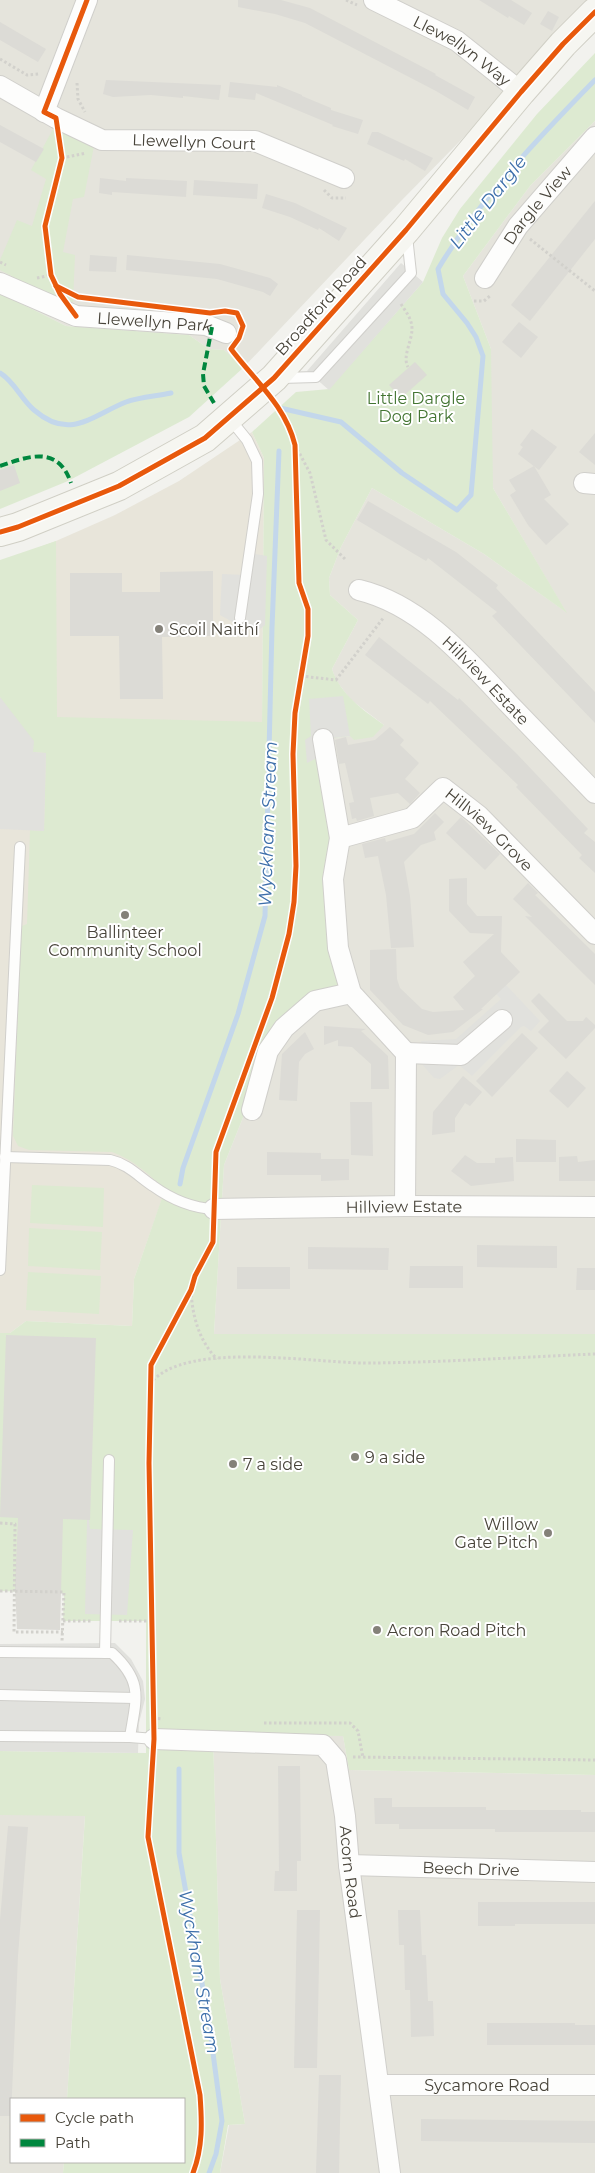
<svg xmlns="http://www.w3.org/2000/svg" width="595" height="2173" viewBox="0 0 595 2173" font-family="Montserrat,sans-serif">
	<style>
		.residential { fill: #e5e4dc }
		.education { fill: #e8e5da }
		.green { fill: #ddead1 }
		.parking { fill: #e1e1dd }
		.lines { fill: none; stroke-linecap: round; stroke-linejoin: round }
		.stream { stroke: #c3d7eb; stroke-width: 5 }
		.building { fill: #dcdbd6 }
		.lane-casing { stroke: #d0cfcb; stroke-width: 12 }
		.street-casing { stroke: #d0cfcb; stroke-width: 22 }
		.secondary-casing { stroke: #d0cfc5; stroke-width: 30 }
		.path { stroke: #d2d1cc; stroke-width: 3; stroke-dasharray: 2.5 2.5; stroke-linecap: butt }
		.lane { stroke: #fdfdfc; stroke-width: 10 }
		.street { stroke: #fdfdfc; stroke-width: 20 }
		.secondary { stroke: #f6f6f1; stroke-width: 28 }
		.quiet { stroke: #00873e; stroke-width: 4; stroke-dasharray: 8 4; stroke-linecap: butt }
		.cycleway-casing { stroke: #fff; stroke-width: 8 }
		.cycleway { stroke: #e8590c; stroke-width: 5 }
		.poi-dot { fill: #848179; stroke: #fff; stroke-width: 2 }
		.labels { text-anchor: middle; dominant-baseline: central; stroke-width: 4; stroke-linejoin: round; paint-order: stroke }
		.street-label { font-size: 16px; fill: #48443a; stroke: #fff }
		.park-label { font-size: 16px; fill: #437532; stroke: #fff }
		.poi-label { font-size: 16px; fill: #48443a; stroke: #fff; text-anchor: start }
		.water-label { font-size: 18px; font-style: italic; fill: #3d6faa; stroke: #fff }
	</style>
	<rect width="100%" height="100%" fill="#f2f2ee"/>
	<g class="residential">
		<polygon points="0,0 595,0 595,4 401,201 244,367 224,350 209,349 189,335 66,326 0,293"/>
		<polygon points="595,121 595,1334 214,1334 224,1165 280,1025 327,739 350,736 384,725 350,699 336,680 332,669 358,620 330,595 329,578 341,547 372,488 484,554 566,612 493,488 490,471 491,349 463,276 530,186"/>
		<polygon points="213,1735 343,1736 349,1770 595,1775 595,2173 220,2173 229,2125 245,2124 220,1979"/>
		<polygon points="0,1815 85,1815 67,2099 11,2099 11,2162 64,2162 63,2173 0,2173"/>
	</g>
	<polygon class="education" points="252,432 264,458 261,868 164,1193 134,1279 132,1326 26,1321 10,1333 0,1333 0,562 56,541 115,515 179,481"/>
	<g class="green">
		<path d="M595,53V121L530,186L463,276L491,349L493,488L567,613L484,554L372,488L341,547L329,578L330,595L358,620L332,669C341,695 362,709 384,725L373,737L354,740L350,736L327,739L347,990L280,1025L224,1165L214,1334H595V1775L349,1770L343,1736L213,1735L220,1979L245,2124L228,2125L220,2173H63L64,2162H184V2099H67L85,1816L0,1815V1751L146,1753V1621H63L64,1593L0,1591V1333H10L26,1321L132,1326L134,1279L165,1189C148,1174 134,1160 112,1152L29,1150L18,1146L13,1136L21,930L22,926L27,924L30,830L44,831L46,753L33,752L0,697V560L56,541L57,717L262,722L264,458L252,432L296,392L329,389L423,282L442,238L460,209L537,114Z"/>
		<polygon points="54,127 94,146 84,197 73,199 63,252 75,255 73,302 62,302 0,270 0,260 17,220 32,226 46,179 31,170"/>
		<polygon points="0,293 66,326 189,335 209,349 224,350 244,367 189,417 68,481 0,509"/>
		<polygon points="32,1185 104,1188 103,1227 30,1223"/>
		<polygon points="29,1228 102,1232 100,1270 28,1266"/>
		<polygon points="28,1272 101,1276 99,1314 26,1310"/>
	</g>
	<g class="parking">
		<polygon points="401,263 423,282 329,390 307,371"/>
		<polygon points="249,553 267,556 265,625 260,629 245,629 220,615 222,574 246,575"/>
		<polygon points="343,696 350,736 323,739 317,758 307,763 305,740 311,736 309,699"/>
		<polygon points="0,697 34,741 33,752 46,753 44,831 0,829"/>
		<polygon points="492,970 540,1021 531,1031 524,1026 521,1027 472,1076 459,1065 440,1079 434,1078 420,1062 421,1041 456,1039 501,999 482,979"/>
		<polygon points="87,1520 89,1520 90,1529 133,1530 127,1615 85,1614"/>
		<polygon points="115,1643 131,1659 143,1681 145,1699 139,1723 138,1753 0,1751 0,1644"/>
	</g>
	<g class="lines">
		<g class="stream">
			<path d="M0,373C14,381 21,399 34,410C70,441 91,416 126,402C139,397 157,396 171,393"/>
			<path d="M280,408L341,422L402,473L457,510L471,495L483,356L476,337L467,323L443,294L438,269C480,199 538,138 595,80"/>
			<polyline points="180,1184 183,1168 238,1014 265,916 272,628 279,451"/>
			<polyline points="179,1769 179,1853 209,2023 222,2121 216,2154 209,2173"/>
		</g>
	</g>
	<g class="building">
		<polygon points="238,0 281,0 310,8 436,74 435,75 475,97 468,110 436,91 305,23 275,14 238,7"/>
		<polygon points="479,0 511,0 532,13 524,25 509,16 508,18"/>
		<polygon points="548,11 559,17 552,31 540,24"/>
		<polygon points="0,22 46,49 38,62 0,40"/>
		<polygon points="106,80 221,85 219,100 183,96 183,98 151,95 113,97 103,94"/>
		<polygon points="230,82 277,87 277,85 302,95 302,96 331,108 331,110 363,120 358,134 332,126 333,125 256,93 255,100 228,97"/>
		<polygon points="0,125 44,149 36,162 0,142"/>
		<polygon points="372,132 378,132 433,158 425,171 405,159 404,161 367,144"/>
		<polygon points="100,178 126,181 126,178 187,181 186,197 112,192 112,195 99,193"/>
		<polygon points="194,180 258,184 257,199 193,195"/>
		<polygon points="266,194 295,203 347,228 339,241 319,228 318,230 290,217 262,208"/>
		<polygon points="595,201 595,239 530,321 511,305"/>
		<polygon points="90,255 117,257 116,272 89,271"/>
		<polygon points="127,255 220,264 270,278 278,284 270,296 263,292 217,279 126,270"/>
		<polygon points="519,322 538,337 521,358 502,342"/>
		<polygon points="415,362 427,375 401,398 389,385"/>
		<polygon points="532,429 557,447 539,470 518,454 523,447 520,445"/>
		<polygon points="595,433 595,465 579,452"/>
		<polygon points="14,465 20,483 0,491 0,470"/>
		<polygon points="534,466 551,495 544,499 569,524 546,545 528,525 510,495 516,491 509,480"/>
		<polygon points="368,501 456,552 498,585 496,588 595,692 595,723 492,616 497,612 428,558 426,561 357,520"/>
		<polygon points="213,571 213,636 162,637 163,699 120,699 119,636 70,636 70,573 122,573 122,592 160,592 160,572"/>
		<polygon points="379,637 458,700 459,698 517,754 588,829 584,833 595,842 595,873 579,858 582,855 516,787 518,785 430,701 428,704 365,655"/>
		<polygon points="390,727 404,740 400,745 419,763 405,779 420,793 410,804 398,793 370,798 374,816 357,821 356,818 352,819 349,803 354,802 345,763 339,764 335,740 346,737 348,745 375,740"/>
		<polygon points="435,813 444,822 434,832 436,840 421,845 404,862 410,896 414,947 391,948 386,895 378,856 365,858 362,844 385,838 386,842 414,834"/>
		<polygon points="461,817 500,854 485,870 446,833"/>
		<polygon points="467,878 467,904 477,916 502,916 501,952 520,972 481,1009 483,1009 453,1032 428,1035 403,1025 370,990 370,950 396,949 397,979 400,988 422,1009 433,1012 464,1010 453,997 475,976 463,962 494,934 470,933 449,911 449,879"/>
		<polygon points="528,883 538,893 535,895 595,954 595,985 525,916 532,917 513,899"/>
		<polygon points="539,993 567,1021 583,1021 586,1017 595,1025 595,1028 566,1059 538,1032 549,1021 531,1001"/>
		<polygon points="324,1026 366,1029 361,1031 388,1056 389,1089 371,1089 371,1064 352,1047 338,1046 338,1040 324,1045"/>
		<polygon points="305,1032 314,1049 305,1054 299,1062 297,1101 279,1100 282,1054"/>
		<polygon points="522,1033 538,1048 492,1097 476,1081"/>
		<polygon points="567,1071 586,1088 568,1108 549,1091"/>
		<polygon points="463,1076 482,1092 470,1106 465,1103 455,1118 455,1132 432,1135 433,1112"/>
		<polygon points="350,1102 372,1102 373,1156 351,1155"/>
		<polygon points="516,1139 556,1140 556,1162 516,1162"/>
		<polygon points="267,1152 321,1153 321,1159 349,1159 349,1180 321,1181 321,1175 267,1175"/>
		<polygon points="465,1155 477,1163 495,1163 495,1158 513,1157 514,1181 471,1186 451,1171"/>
		<polygon points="577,1156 578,1162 595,1160 595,1181 559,1181 559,1157"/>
		<polygon points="477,1245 557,1246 557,1268 477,1267"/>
		<polygon points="308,1247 389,1248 388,1270 308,1269"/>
		<polygon points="410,1266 463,1266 463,1288 409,1288"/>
		<rect x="237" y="1267" width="53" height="22"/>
		<polygon points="577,1268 595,1268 595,1290 576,1290"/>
		<polygon points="6,1335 96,1338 90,1520 63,1519 60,1630 17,1629 15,1588 18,1518 0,1517"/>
		<polygon points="278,1766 300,1766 301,1861 297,1861 297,1891 274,1891 275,1871 279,1871"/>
		<polygon points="374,1798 392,1798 392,1807 486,1807 486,1810 581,1810 581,1812 595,1812 595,1832 495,1832 495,1829 399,1829 399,1824 375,1824"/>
		<polygon points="8,1826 28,1827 18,1956 11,2116 0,2116 0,1920"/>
		<polygon points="478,1902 595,1902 595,1924 515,1924 515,1926 478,1926"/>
		<polygon points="297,1910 320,1910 317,2068 294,2068"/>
		<polygon points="398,1910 420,1910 422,1955 426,1955 428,2001 433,2001 434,2036 411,2037 410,1990 405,1990 404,1945 399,1945"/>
		<polygon points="487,2023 575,2023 575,2025 595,2025 595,2045 487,2045"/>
		<polygon points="319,2075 341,2075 339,2173 316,2173"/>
		<polygon points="421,2119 595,2121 595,2143 421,2141"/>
	</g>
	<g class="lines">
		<defs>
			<g id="lane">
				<polyline points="281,378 316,377 411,273 407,236"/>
				<polyline points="230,419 247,440 257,461 258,494 240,618"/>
				<path d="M5,1157L110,1160C128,1164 138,1176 153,1186C171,1199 193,1208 214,1209"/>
				<polyline points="0,1270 20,847"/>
				<path d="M0,1652L112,1653C144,1682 136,1699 130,1737"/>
				<polyline points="105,1653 109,1460"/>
				<polyline points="0,1695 135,1698"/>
				<polyline points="0,1736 130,1737 154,1739"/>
			</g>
			<g id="street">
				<path id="s1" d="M374,0L457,41L521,92"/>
				<polyline points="0,86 56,118 102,140 255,141 344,178"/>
				<polyline points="44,112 87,0"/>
				<path id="s2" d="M485,278L518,226L595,137"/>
				<path id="s3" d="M0,283L76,316L206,325L226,333"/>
				<polyline points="584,483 595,484"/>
				<path id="s4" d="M359,590C421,605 466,658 508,703C537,733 566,763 595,793"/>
				<polyline points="323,739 340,838 333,879 338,948 351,993 406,1053 405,1206"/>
				<path id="s5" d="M340,838L412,818L443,788L479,816L595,934"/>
				<polyline points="406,1053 461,1055 502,1020"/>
				<polyline points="252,1110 268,1051 284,1028 315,1001 351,993"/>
				<path id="s6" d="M214,1209L405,1206L595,1207"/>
				<path id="s7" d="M154,1739L323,1745L336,1760L345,1816L349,1865L390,2173"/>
				<path id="s8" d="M349,1865L595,1872"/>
				<path id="s9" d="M379,2085H595"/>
			</g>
			<polyline id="secondary" points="0,532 18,527 119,486 205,438 274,378 406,230 521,92 563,44 595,12"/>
		</defs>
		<use href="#lane" class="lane-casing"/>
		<use href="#street" class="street-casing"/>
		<use href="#secondary" class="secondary-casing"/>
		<g class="path">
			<polyline points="346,0 357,5"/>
			<polyline points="0,59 27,75 39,74"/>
			<polyline points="77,83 78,99 85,112"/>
			<polyline points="62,158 86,153"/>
			<polyline points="324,190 332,198 346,198"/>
			<polyline points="530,239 595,291"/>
			<polyline points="0,262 6,265"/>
			<polyline points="37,278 51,275"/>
			<polyline points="474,301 484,301 491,295"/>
			<path d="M401,304C406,312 412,319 412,329C412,341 402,357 408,367"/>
			<polyline points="295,445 310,473 326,540 346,560"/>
			<polyline points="301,676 336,680 384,617"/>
			<path d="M191,1290C192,1315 199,1341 217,1359"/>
			<path d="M150,1384C185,1338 322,1365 375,1363C448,1362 522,1357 595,1354"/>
			<polyline points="0,1523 15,1524 14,1632 63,1632"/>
			<polyline points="0,1591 64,1592 62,1641"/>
			<polyline points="63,1621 92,1621"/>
			<polyline points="119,1621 151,1621"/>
			<polyline points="153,1718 163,1719"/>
			<polyline points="264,1723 350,1723 358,1731 363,1758"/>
			<polyline points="353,1757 595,1760"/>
		</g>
		<use href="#lane" class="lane"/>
		<use href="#street" class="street"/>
		<use href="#secondary" class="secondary"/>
		<g class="quiet">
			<polyline points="212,327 203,374 204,386 214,403"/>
			<path d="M0,466C29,456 58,445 71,483"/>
		</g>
		<defs>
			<g id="cycleway">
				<path d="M56,286L78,297L210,313L225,311L237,313L243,326L239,338L231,349C255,381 285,405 295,445L299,583L308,609V636L295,713L293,754L296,866L294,902L289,934L272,998L216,1152L213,1242L195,1276L191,1290L151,1365L149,1463L154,1739L148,1837L200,2095C202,2122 203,2147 193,2173"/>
				<polyline points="76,316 60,294 51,275 45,226 62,158 56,118 44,112 87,0"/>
				<polyline points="0,532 18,527 119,486 205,438 274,378 406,230 521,92 563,44 595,12"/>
			</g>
		</defs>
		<use href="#cycleway" class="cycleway-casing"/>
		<use href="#cycleway" class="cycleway"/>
	</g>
	<g class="poi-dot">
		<circle cx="159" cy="629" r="5"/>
		<circle cx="125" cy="915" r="5"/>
		<circle cx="355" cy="1457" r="5"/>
		<circle cx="233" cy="1464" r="5"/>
		<circle cx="548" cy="1533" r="5"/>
		<circle cx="377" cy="1630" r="5"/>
	</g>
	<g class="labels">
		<g class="street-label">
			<text stroke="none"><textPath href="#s1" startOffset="102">Llewellyn Way</textPath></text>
			<text transform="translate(194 142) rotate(2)">Llewellyn Court</text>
			<text stroke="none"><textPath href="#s2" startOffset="90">Dargle View</textPath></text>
			<text transform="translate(321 306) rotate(-48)">Broadford Road</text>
			<text stroke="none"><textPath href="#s3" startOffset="162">Llewellyn Park</textPath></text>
			<text stroke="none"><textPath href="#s4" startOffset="158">Hillview Estate</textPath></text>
			<text stroke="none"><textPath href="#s5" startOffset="180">Hillview Grove</textPath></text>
			<text stroke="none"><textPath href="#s6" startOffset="190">Hillview Estate</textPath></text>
			<text stroke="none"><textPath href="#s8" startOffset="122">Beech Drive</textPath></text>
			<text stroke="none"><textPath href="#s7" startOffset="302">Acorn Road</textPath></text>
			<text stroke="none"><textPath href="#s9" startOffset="108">Sycamore Road</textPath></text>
		</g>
		<g class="park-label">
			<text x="416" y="398">Little Dargle<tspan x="416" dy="18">Dog Park</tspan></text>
		</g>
		<g class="poi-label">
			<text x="169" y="629">Scoil Naithí</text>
			<text x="125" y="932" text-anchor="middle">Ballinteer<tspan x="125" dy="18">Community School</tspan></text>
			<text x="365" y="1457">9 a side</text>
			<text x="243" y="1464">7 a side</text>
			<text x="538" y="1524" text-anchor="end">Willow<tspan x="538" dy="18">Gate Pitch</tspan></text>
			<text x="387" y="1630">Acron Road Pitch</text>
		</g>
		<g class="water-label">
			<text transform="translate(488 202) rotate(-52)">Little Dargle</text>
			<text transform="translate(268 824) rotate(-88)">Wyckham Stream</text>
			<text transform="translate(199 1972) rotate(80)">Wyckham Stream</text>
		</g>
	</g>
	<rect x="10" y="2098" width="175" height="65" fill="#ffffff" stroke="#b6b4b0"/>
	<rect x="20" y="2114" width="25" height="8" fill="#e8590c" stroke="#b6b4b0"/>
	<text x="55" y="2123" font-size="15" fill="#48443a">Cycle path</text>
	<rect x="20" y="2139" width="25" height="8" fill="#00873e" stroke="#b6b4b0"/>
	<text x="55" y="2148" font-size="15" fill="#48443a">Path</text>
</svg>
